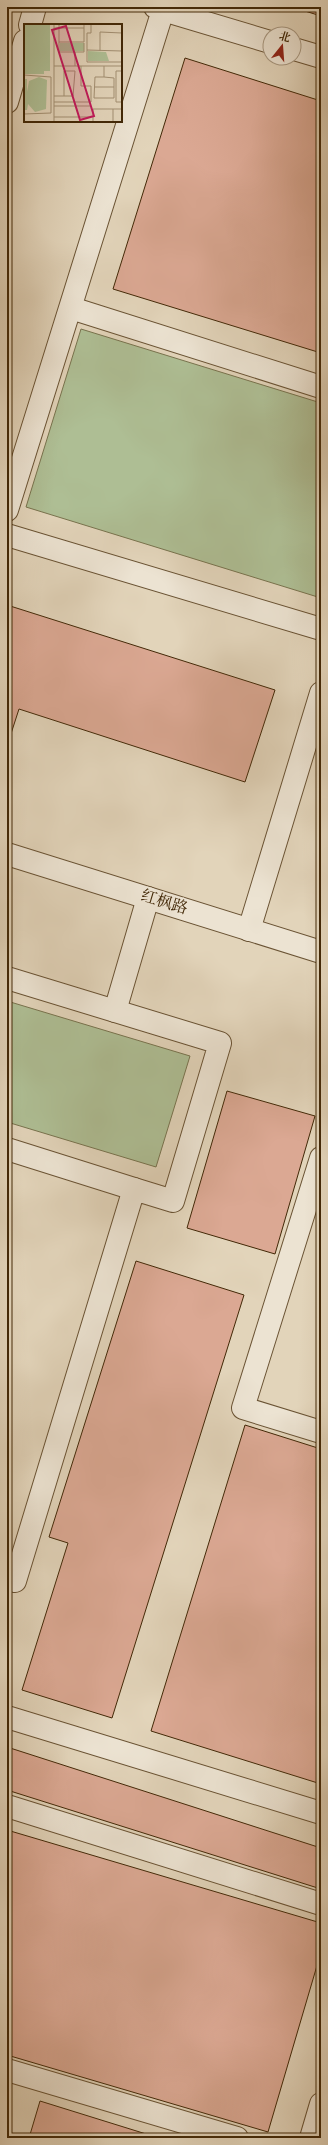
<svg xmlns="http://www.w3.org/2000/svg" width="328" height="2145" viewBox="0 0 328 2145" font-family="Vollkorn,'Noto Serif SC',serif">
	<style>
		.green { fill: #aebe94; stroke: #78734e }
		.building { fill: #dba893; stroke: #422807 }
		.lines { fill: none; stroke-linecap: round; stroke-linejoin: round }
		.minor-casing { stroke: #6a5334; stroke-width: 24 }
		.minor { stroke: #ece3d2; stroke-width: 22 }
		.labels { text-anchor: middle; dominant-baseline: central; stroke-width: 3; stroke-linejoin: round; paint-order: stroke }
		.street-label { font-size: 16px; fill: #422807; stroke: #ece3d2 }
		.inset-road { fill: none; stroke: #a28f72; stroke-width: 1 }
		.view { fill: #c2185b; fill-opacity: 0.15; stroke: #c2185b; stroke-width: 2 }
		.inset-edge { fill: none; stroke: #422807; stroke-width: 2 }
	</style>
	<rect width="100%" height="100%" fill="#e2d4ba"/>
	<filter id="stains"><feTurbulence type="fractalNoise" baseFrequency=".005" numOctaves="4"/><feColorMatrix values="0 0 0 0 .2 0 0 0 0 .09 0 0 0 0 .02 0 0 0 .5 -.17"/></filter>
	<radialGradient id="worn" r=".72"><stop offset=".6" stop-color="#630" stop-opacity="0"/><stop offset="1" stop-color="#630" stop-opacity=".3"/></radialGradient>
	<g class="green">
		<polygon points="81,329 321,403 321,598 26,507"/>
		<polygon points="7,1001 190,1056 156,1167 7,1122"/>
	</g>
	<g class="building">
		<polygon points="292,7 321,7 321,16"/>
		<polygon points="185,58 321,101 321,353 113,289"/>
		<polygon points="7,605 275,690 245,782 19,709 7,746"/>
		<polygon points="227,1091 315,1116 275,1254 187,1228"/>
		<polygon points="136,1261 244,1295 112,1718 22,1690 68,1543 49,1537"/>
		<polygon points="245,1425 321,1449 321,1784 151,1731"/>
		<polygon points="7,1747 321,1848 321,1889 7,1790"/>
		<polygon points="7,1830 321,1923 321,1952 268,2132 7,2055"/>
		<polygon points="40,2101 159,2138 29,2138"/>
	</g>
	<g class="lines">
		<defs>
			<g id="minor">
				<polyline points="164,7 163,10 270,42"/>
				<polyline points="30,25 35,7"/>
				<polyline points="294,49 321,57"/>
				<polyline points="7,102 25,41"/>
				<polyline points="71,308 321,387"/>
				<polyline points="7,510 163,10 155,7"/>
				<polyline points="7,535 321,629"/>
				<polyline points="7,854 321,952"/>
				<polyline points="249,930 321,693"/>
				<polyline points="7,978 220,1043 173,1201 134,1189 15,1581 7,1578"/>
				<polyline points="115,1011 148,898"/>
				<polyline points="7,1149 134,1189"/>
				<polyline points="321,1158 243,1408 321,1432"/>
				<polyline points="7,1717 321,1813"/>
				<polyline points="7,1806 321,1904"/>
				<polyline points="7,2070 237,2138"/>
				<polyline points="311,2138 321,2104"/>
			</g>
		</defs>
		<use href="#minor" class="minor-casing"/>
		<use href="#minor" class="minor"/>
	</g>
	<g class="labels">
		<g class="street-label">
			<text transform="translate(164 903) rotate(17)">红枫路</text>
		</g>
	</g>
	<g transform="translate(24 24)">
		<rect width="98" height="98" fill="#e2d4ba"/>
		<path d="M0,0H26V47H20V50H0ZM36,19H60V27H36ZM64,27L82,28L85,37H64ZM15,53L23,56L22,85L11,88L4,80L3,86H0V55H3V68L5,57Z" fill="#aebe94"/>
		<path class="inset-road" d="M30,0V98M35,0V4H60M67,0V9H63V38H98M30,4H35V28H51V42M35,18H60V0M63,26L98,27M76,27V8L98,9M51,28H60V19M30,42H98M98,47H92V78H98M0,51L27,53V89L0,90M80,53L90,54V74H70L71,53H80V42M71,63H90M30,72H49L51,47H40V72M30,78H67V62H57V42M30,82H67M89,85V98M30,93H67M69,98V85H98"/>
		<path class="view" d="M42,2L70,92L56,96L28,6Z"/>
		<rect width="98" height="98" class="inset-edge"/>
	</g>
	<rect width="328" height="2145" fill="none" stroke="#e2d4ba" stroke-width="24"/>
	<rect x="8" y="8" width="312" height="2129" fill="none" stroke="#422807" stroke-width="2"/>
	<rect x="12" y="12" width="304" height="2121" fill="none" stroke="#422807"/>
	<g transform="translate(282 46) rotate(17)"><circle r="19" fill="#ece3d2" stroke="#a89881"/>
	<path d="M0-3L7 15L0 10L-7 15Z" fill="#8f2418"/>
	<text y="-6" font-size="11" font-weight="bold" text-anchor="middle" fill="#422807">北</text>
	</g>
	<rect width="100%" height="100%" filter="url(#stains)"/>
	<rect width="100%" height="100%" fill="url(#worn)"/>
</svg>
